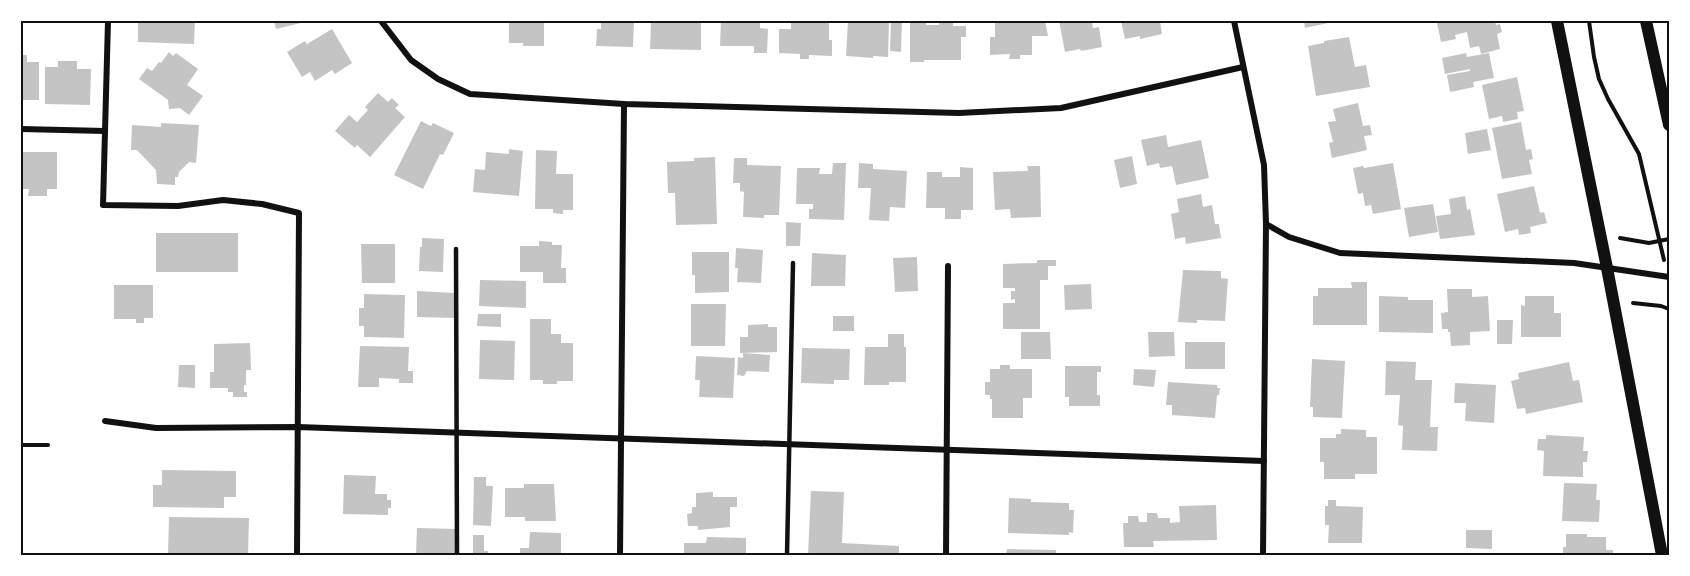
<svg xmlns="http://www.w3.org/2000/svg" width="1690" height="576" viewBox="0 0 1690 576" font-family="Overpass,sans-serif">
	<style>
		.building { fill: #c4c4c4 }
		.lines { fill: none; stroke-linecap: round; stroke-linejoin: round }
		.path { stroke: #111; stroke-width: 4 }
		.service { stroke: #111; stroke-width: 4.5 }
		.minor { stroke: #111; stroke-width: 6 }
		.secondary { stroke: #111; stroke-width: 12 }
		.neatline { fill: none; stroke: #111; stroke-width: 2 }
	</style>
	<rect width="100%" height="100%" fill="#fff"/>
	<g class="building">
		<polygon points="138,21 195,21 194,44 138,42"/>
		<polygon points="274,21 305,21 305,22 276,29"/>
		<polygon points="509,21 544,21 544,46 523,46 523,43 509,43"/>
		<polygon points="601,21 634,21 633,47 596,46 597,29 601,29"/>
		<polygon points="651,21 701,21 701,50 650,49"/>
		<polygon points="721,21 760,21 760,28 768,29 767,53 754,53 754,46 720,46"/>
		<polygon points="791,21 829,21 829,40 832,40 832,56 809,55 809,59 800,59 800,54 779,53 779,29 791,29"/>
		<polygon points="848,21 889,21 888,57 873,56 873,58 846,56"/>
		<polygon points="891,21 902,21 901,52 890,51"/>
		<polygon points="910,21 926,21 926,25 939,25 939,21 953,21 953,26 966,26 966,37 961,37 961,60 924,60 924,62 910,62"/>
		<polygon points="995,21 1045,21 1048,36 1032,36 1032,55 1020,55 1020,59 1009,59 1010,54 990,55 990,37 995,37"/>
		<polygon points="1059,21 1092,21 1093,28 1099,27 1102,47 1081,51 1080,49 1065,52"/>
		<polygon points="1121,21 1160,21 1162,34 1140,39 1140,36 1125,39"/>
		<polygon points="1304,21 1333,21 1333,22 1305,28"/>
		<polygon points="1446,21 1495,21 1496,25 1500,24 1502,32 1497,34 1500,49 1481,54 1479,46 1470,48 1467,32 1455,35 1456,39 1441,42 1437,23"/>
		<polygon points="332,29 352,63 335,74 332,70 315,81 310,72 302,77 287,52 305,41 307,44"/>
		<polygon points="1349,37 1355,67 1366,65 1370,87 1316,96 1308,46 1324,43 1324,41"/>
		<polygon points="169,52 173,56 176,53 198,69 187,85 203,96 189,115 180,108 169,109 168,100 139,79 147,68 152,71 159,62 161,63"/>
		<polygon points="1466,53 1467,57 1489,53 1494,78 1473,82 1474,87 1450,92 1447,75 1470,71 1470,69 1445,74 1442,58"/>
		<polygon points="21,55 27,55 27,62 39,62 39,100 21,100"/>
		<polygon points="58,61 77,61 77,69 91,69 90,105 45,104 45,67 58,67"/>
		<polygon points="1517,77 1524,111 1517,112 1518,119 1503,122 1502,116 1489,119 1482,85"/>
		<polygon points="378,93 388,102 392,98 399,105 395,108 405,117 370,157 357,145 355,148 335,131 349,115 357,122 368,110 365,107"/>
		<polygon points="1358,103 1363,126 1370,125 1372,135 1364,136 1367,150 1332,158 1329,143 1333,142 1328,122 1336,121 1333,109"/>
		<polygon points="421,121 431,126 433,123 454,133 443,155 440,154 423,189 394,175"/>
		<polygon points="1521,122 1526,150 1531,149 1533,159 1529,160 1532,174 1502,179 1492,128"/>
		<polygon points="161,123 199,125 196,163 189,162 179,172 178,177 175,177 175,185 157,184 156,170 137,150 131,150 132,125 161,127"/>
		<polygon points="1487,129 1491,150 1468,154 1465,133"/>
		<polygon points="1166,135 1168,147 1201,140 1209,178 1176,185 1172,166 1160,168 1159,163 1147,166 1141,140"/>
		<polygon points="509,149 523,151 519,196 473,192 475,169 485,170 486,152 509,154"/>
		<polygon points="536,150 557,151 556,174 573,174 573,210 563,210 563,214 553,213 553,209 535,209"/>
		<polygon points="21,152 57,152 57,189 47,189 47,196 28,196 29,189 21,189"/>
		<polygon points="1132,156 1137,184 1120,188 1114,160"/>
		<polygon points="715,157 717,224 676,225 675,193 668,193 667,162 694,161 694,158"/>
		<polygon points="734,158 747,158 747,165 781,166 779,215 764,215 764,218 743,217 744,192 740,191 740,183 733,183"/>
		<polygon points="833,163 846,163 844,220 809,219 809,209 813,209 813,204 796,204 797,168 820,168 819,174 832,174"/>
		<polygon points="859,163 873,164 873,169 907,171 905,208 890,207 889,221 869,220 871,188 858,188"/>
		<polygon points="1393,163 1401,209 1373,214 1371,205 1365,206 1363,193 1358,194 1353,168 1363,166 1364,168"/>
		<polygon points="1027,166 1040,166 1041,217 1011,218 1010,209 995,210 993,172 1028,171"/>
		<polygon points="960,167 973,168 973,210 961,210 961,219 945,219 945,208 926,208 927,172 942,172 942,177 960,177"/>
		<polygon points="1534,186 1540,213 1544,212 1547,223 1530,227 1531,233 1519,235 1518,229 1505,232 1497,194"/>
		<polygon points="1201,194 1203,207 1212,205 1215,224 1219,224 1221,238 1186,244 1185,237 1175,239 1171,214 1179,212 1177,199"/>
		<polygon points="1465,196 1467,210 1470,209 1475,235 1440,239 1436,216 1451,214 1449,199"/>
		<polygon points="1433,204 1438,232 1409,237 1404,208"/>
		<polygon points="786,222 801,223 800,246 786,246"/>
		<rect x="156" y="233" width="82" height="39"/>
		<polygon points="422,238 444,239 443,272 419,271 420,247 422,247"/>
		<polygon points="539,241 552,242 552,245 562,245 561,268 566,268 566,283 543,283 543,272 520,272 520,246 539,246"/>
		<polygon points="361,244 395,244 395,283 362,283"/>
		<polygon points="736,248 763,250 761,283 737,282 738,268 735,268"/>
		<polygon points="692,252 729,252 729,292 695,293 695,275 692,275"/>
		<polygon points="812,253 846,255 845,286 811,286"/>
		<polygon points="917,257 918,291 895,292 893,258"/>
		<polygon points="1037,260 1056,260 1056,266 1048,266 1048,280 1040,280 1040,329 1003,329 1003,303 1015,303 1015,299 1011,300 1011,291 1015,291 1015,288 1003,288 1003,264 1037,263"/>
		<polygon points="1183,270 1221,271 1221,278 1228,279 1225,321 1197,320 1197,323 1178,322"/>
		<polygon points="480,280 526,281 526,308 479,306"/>
		<polygon points="1351,282 1367,282 1367,325 1313,325 1313,296 1318,296 1318,288 1352,288"/>
		<polygon points="1091,284 1092,309 1065,310 1064,285"/>
		<polygon points="114,285 153,285 153,318 144,318 144,323 136,323 136,319 114,319"/>
		<polygon points="1447,289 1472,289 1472,297 1488,296 1490,331 1470,332 1470,345 1451,346 1450,332 1448,332 1448,329 1442,329 1441,313 1448,312"/>
		<polygon points="417,291 456,293 455,318 417,317"/>
		<polygon points="364,294 405,295 404,338 364,337 364,326 359,326 359,308 364,308"/>
		<polygon points="1379,296 1408,297 1408,300 1433,300 1433,333 1379,332"/>
		<polygon points="1525,296 1554,296 1554,313 1561,313 1561,337 1521,337 1521,305 1525,306"/>
		<polygon points="691,304 726,304 725,346 691,346"/>
		<polygon points="478,314 501,314 501,327 477,326"/>
		<rect x="833" y="316" width="21" height="15"/>
		<polygon points="530,319 551,319 551,334 561,334 561,343 573,343 573,381 557,381 557,384 543,384 543,380 530,380"/>
		<polygon points="1497,320 1513,320 1512,344 1497,344"/>
		<polygon points="768,324 768,327 777,327 777,352 740,353 740,337 748,337 748,325"/>
		<polygon points="1021,332 1050,332 1051,359 1021,359"/>
		<polygon points="1148,332 1174,332 1175,356 1149,357"/>
		<polygon points="888,334 904,334 904,347 906,347 906,382 889,382 889,385 864,385 865,347 888,347"/>
		<polygon points="480,340 515,341 514,380 479,379"/>
		<rect x="1185" y="342" width="40" height="27"/>
		<polygon points="250,343 251,370 246,370 246,385 244,385 244,392 247,392 247,397 233,397 233,392 228,392 228,388 210,388 210,372 214,372 214,344"/>
		<polygon points="360,346 409,347 408,371 413,371 413,383 399,383 399,379 379,378 379,387 358,387"/>
		<polygon points="802,348 850,349 849,380 834,380 834,384 801,383"/>
		<polygon points="743,353 770,355 769,372 747,371 744,376 737,375 738,357 743,358"/>
		<polygon points="696,356 735,358 733,398 699,397 700,380 695,380"/>
		<polygon points="1312,359 1345,361 1342,418 1313,417 1313,407 1310,407"/>
		<polygon points="1386,361 1416,362 1415,380 1432,380 1430,427 1438,427 1437,451 1402,450 1403,426 1398,425 1400,395 1385,395"/>
		<polygon points="1569,362 1573,381 1579,380 1583,402 1526,414 1525,408 1517,409 1511,381 1519,379 1518,373"/>
		<polygon points="179,365 195,365 195,388 178,387"/>
		<polygon points="1000,365 1010,365 1010,369 1032,369 1032,398 1023,398 1023,418 992,418 992,399 990,399 990,395 985,395 985,382 990,382 990,369 1000,369"/>
		<polygon points="1065,366 1101,366 1101,372 1097,372 1097,395 1100,395 1100,406 1069,406 1069,397 1065,397"/>
		<polygon points="1134,369 1156,370 1154,387 1133,385"/>
		<polygon points="1168,382 1217,385 1217,388 1220,388 1219,395 1217,395 1215,418 1172,415 1172,405 1166,405"/>
		<polygon points="1455,383 1496,385 1494,423 1465,421 1466,403 1454,403"/>
		<polygon points="1341,429 1366,430 1366,437 1377,437 1377,474 1355,474 1355,479 1324,479 1324,462 1320,462 1320,438 1336,438 1336,434 1341,434"/>
		<polygon points="1546,435 1584,437 1583,451 1588,451 1587,462 1583,462 1583,477 1543,476 1544,451 1537,450 1538,439 1546,439"/>
		<polygon points="162,470 236,471 236,497 224,497 224,508 153,507 153,485 162,485"/>
		<polygon points="344,475 376,476 375,494 387,494 387,500 391,500 391,508 388,508 388,515 343,514"/>
		<polygon points="474,477 486,477 486,486 493,486 491,526 473,525"/>
		<polygon points="1564,483 1597,484 1596,500 1600,500 1599,522 1562,521"/>
		<polygon points="524,484 554,484 556,521 525,521 525,517 505,517 505,488 524,488"/>
		<polygon points="811,491 844,492 842,543 899,546 899,555 808,555"/>
		<polygon points="713,492 713,497 737,497 737,507 730,507 730,527 698,530 698,526 688,526 687,514 692,513 692,507 696,507 696,493"/>
		<polygon points="1009,498 1031,499 1031,502 1069,503 1069,510 1074,510 1073,533 1069,532 1069,535 1008,533"/>
		<polygon points="1328,500 1336,500 1336,506 1363,507 1362,543 1328,543 1329,525 1325,525 1325,506 1328,506"/>
		<polygon points="1216,505 1217,540 1153,541 1154,547 1124,547 1123,523 1128,523 1128,516 1138,516 1139,522 1147,522 1147,513 1157,513 1158,518 1170,518 1170,523 1180,522 1179,506"/>
		<polygon points="169,517 249,518 248,555 168,555"/>
		<polygon points="417,528 456,529 455,555 416,555"/>
		<polygon points="1466,530 1492,530 1492,549 1466,548"/>
		<polygon points="530,532 561,533 561,555 520,555 520,548 529,548"/>
		<polygon points="1566,534 1587,534 1587,537 1606,537 1606,550 1613,550 1613,555 1563,555 1563,547 1566,547"/>
		<polygon points="473,535 484,535 484,551 488,551 488,555 473,555"/>
		<polygon points="707,537 746,538 746,555 684,555 684,543 706,543"/>
		<polygon points="1007,549 1056,550 1056,555 1006,555"/>
	</g>
	<g class="lines">
		<g class="path">
			<polyline points="1589,21 1594,57 1599,79 1608,99 1639,154 1664,260"/>
			<polyline points="1620,238 1649,243 1669,239"/>
			<polyline points="1633,303 1661,306 1669,309"/>
			<polyline points="21,445 48,445"/>
		</g>
		<g class="service">
			<polyline points="456,249 457,555"/>
			<polyline points="787,555 793,263"/>
		</g>
		<g class="minor">
			<polyline points="108,21 103,205 178,206 223,200 262,204 299,213 297,555"/>
			<polyline points="381,21 411,60 438,79 470,94 624,104 959,113 1061,108 1243,67"/>
			<polyline points="1234,21 1264,165 1266,224 1263,555"/>
			<polyline points="21,129 105,131"/>
			<polyline points="1266,224 1289,237 1340,253 1574,263 1669,277"/>
			<polyline points="105,421 156,428 298,427 1264,461"/>
			<polyline points="620,555 624,104"/>
			<polyline points="946,555 948,266"/>
		</g>
		<g class="secondary">
			<polyline points="1557,21 1607,268 1662,555"/>
			<polyline points="1646,21 1669,125"/>
		</g>
	</g>
	<rect width="1690" height="576" fill="none" stroke="#ffffff" stroke-width="45"/>
	<rect x="22" y="22" width="1646" height="532" class="neatline"/>
</svg>
